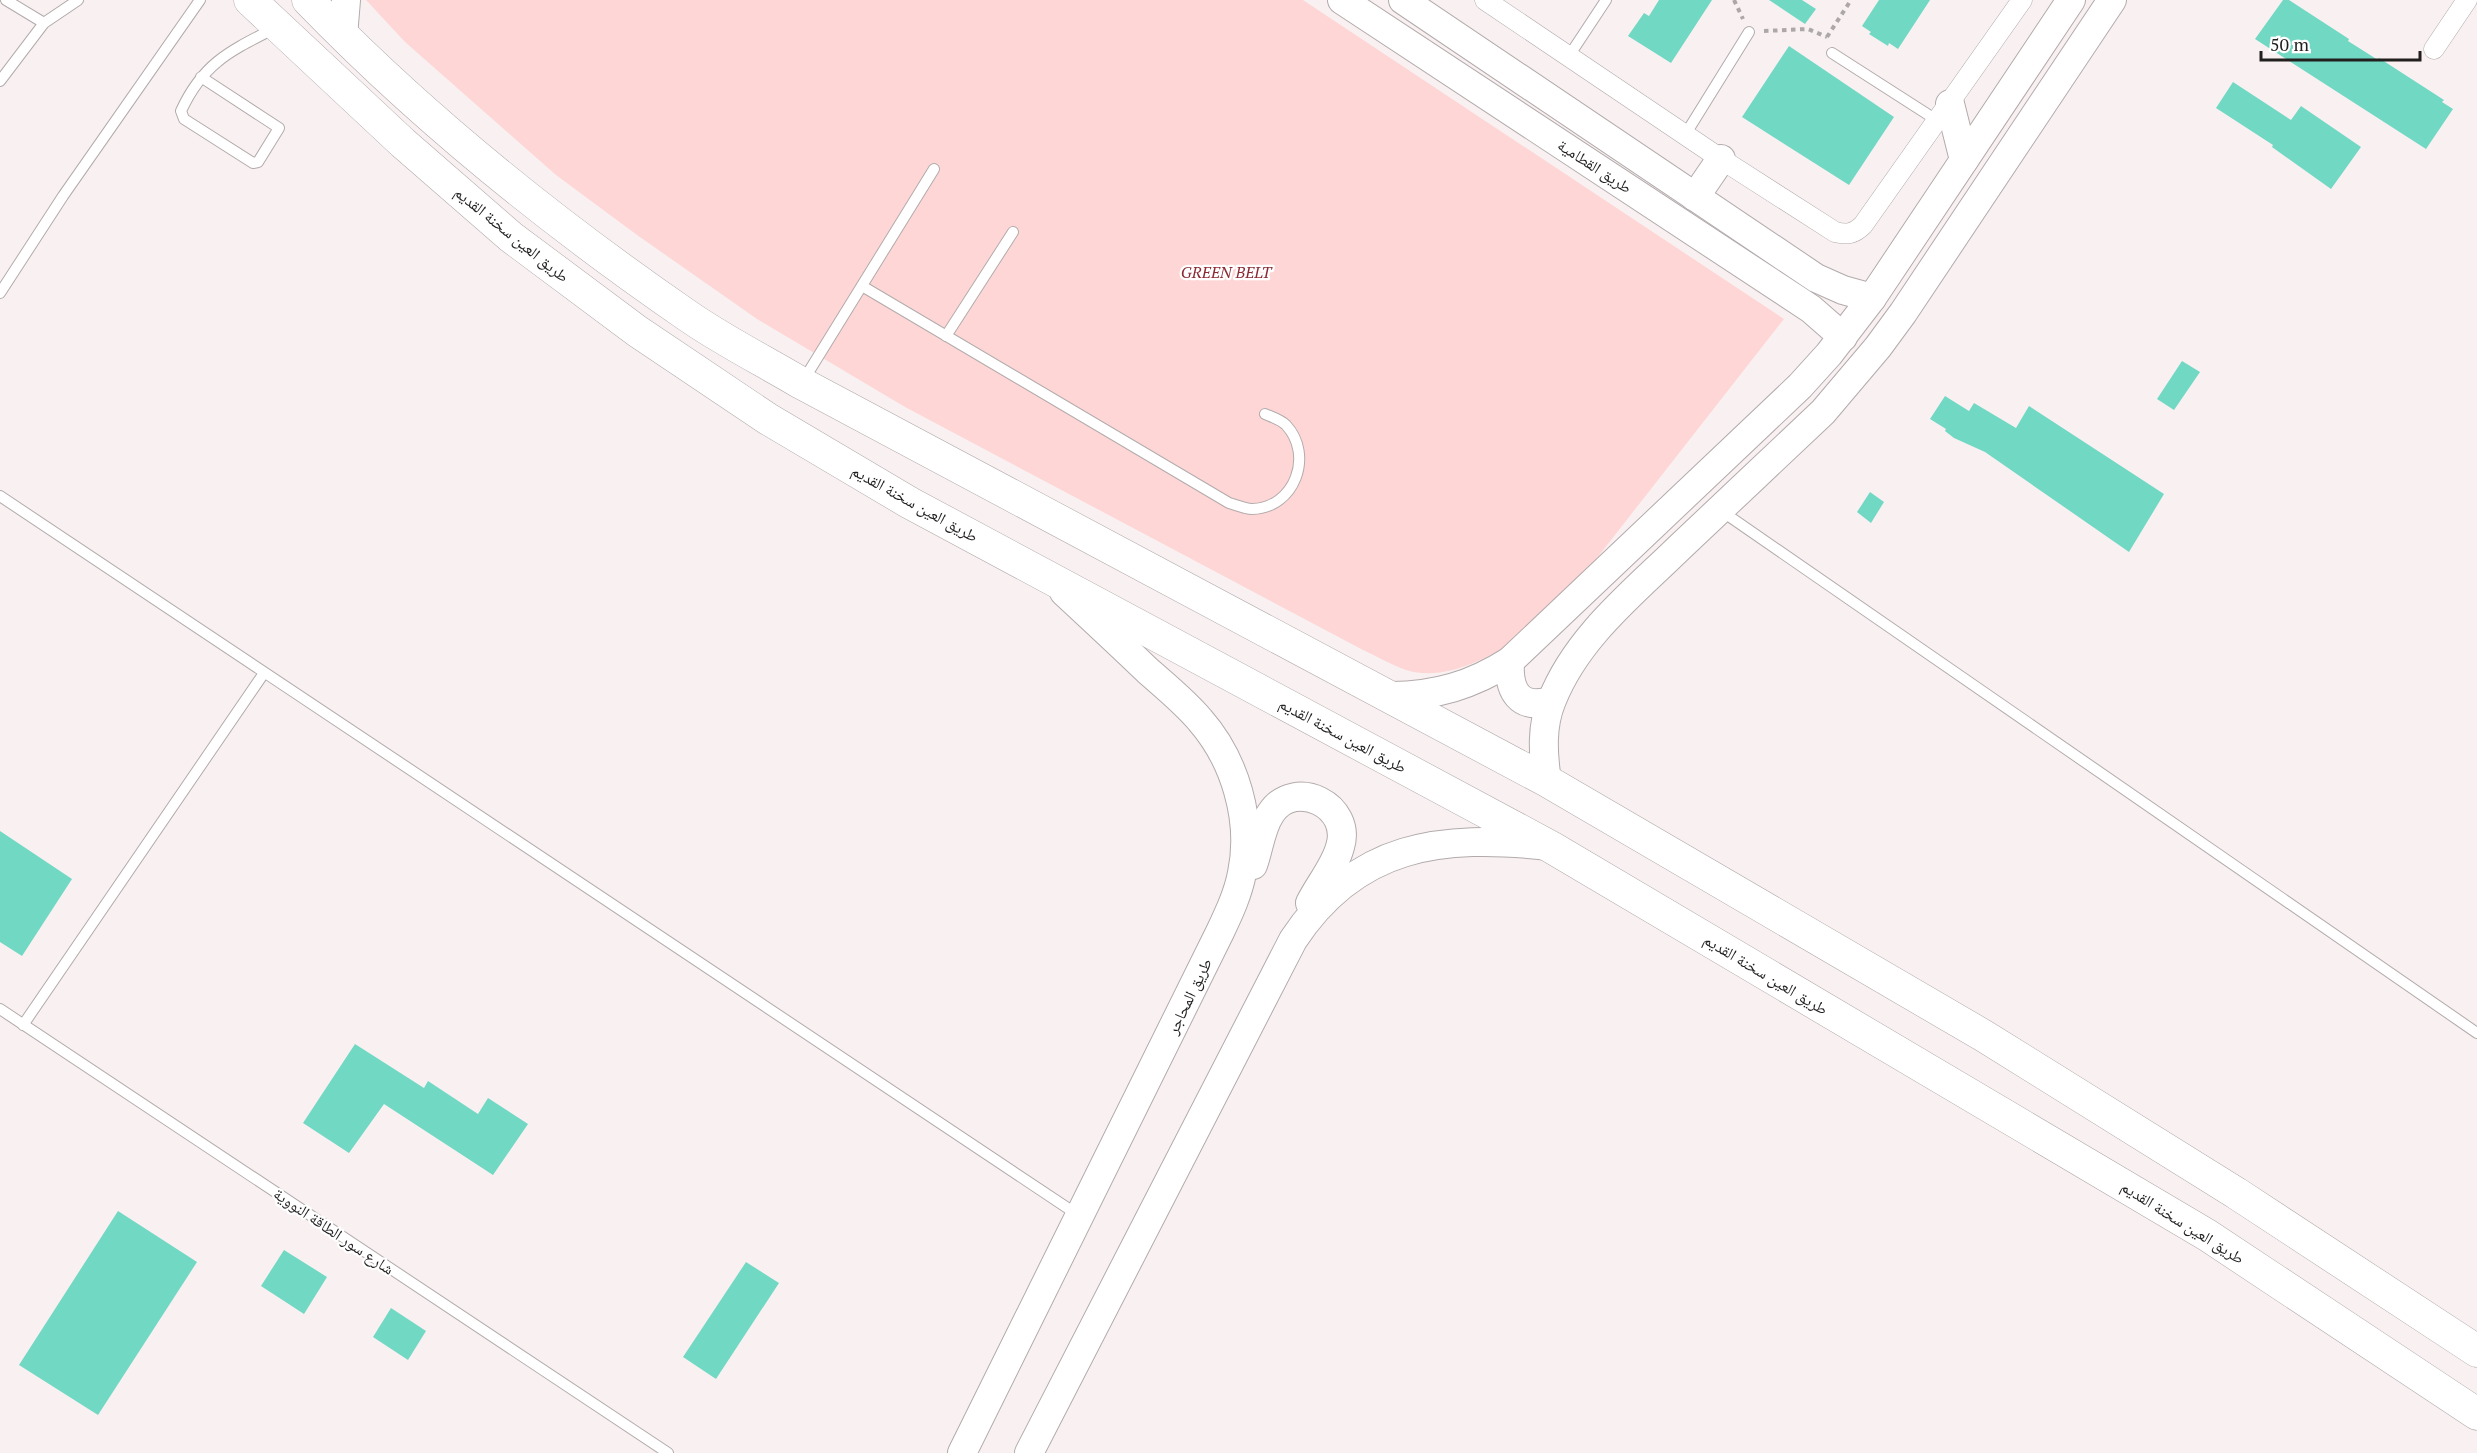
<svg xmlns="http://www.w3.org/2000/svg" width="2477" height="1453" viewBox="0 0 2477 1453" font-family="'PT Serif','Noto Naskh Arabic',serif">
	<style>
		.green { fill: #fed6d6 }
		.building { fill: #71d8c3 }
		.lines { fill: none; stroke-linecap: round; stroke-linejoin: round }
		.lane-casing { stroke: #b3abab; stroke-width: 12 }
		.street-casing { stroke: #b3abab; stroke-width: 21 }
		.secondary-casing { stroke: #b3abab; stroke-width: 30 }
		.primary-casing { stroke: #b3abab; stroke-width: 33 }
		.path { stroke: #ada7a7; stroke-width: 4; stroke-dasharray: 4.5 4.5; stroke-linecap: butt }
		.lane { stroke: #fff; stroke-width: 10 }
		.street { stroke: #fff; stroke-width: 20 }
		.secondary { stroke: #fff; stroke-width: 28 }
		.primary { stroke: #fff; stroke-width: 32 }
		.labels { text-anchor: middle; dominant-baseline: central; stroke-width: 4.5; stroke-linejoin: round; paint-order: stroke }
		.street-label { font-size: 16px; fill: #221f1f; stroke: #fff }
		.park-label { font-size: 16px; font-style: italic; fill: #8c2a34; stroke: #fff }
	</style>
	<rect width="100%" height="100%" fill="#f9f1f1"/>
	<path class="green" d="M366,0H1303L1784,319L1550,618C1512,644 1453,685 1406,670C1391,665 1377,656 1363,650L905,407L757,319L637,235L556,175L405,42Z"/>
	<g class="building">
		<polygon points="1659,0 1712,0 1671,63 1628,36 1644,13 1649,16"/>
		<polygon points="1769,0 1802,0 1816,9 1805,24"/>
		<polygon points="1879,0 1930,0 1898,49 1889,43 1888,46 1869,34 1871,32 1862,26"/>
		<polygon points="2283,0 2289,0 2349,39 2348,41 2378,60 2379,58 2444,100 2442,102 2453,109 2426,149 2255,39"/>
		<polygon points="1789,46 1894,117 1849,185 1742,117"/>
		<polygon points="2233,82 2291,120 2301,106 2361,147 2331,189 2272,147 2273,145 2216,108"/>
		<polygon points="2182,361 2200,372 2174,410 2157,399"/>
		<polygon points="1945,396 1969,411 1974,403 2016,428 2029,406 2164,494 2129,552 1985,452 1954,438 1945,431 1946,429 1930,419"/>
		<polygon points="1870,492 1884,502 1871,523 1857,512"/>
		<polygon points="0,831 72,879 22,956 0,942"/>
		<polygon points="355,1044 424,1088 428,1081 478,1114 488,1098 528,1124 493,1175 384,1104 349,1153 303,1123"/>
		<polygon points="118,1211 197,1262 98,1415 19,1365"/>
		<polygon points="284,1250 327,1277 304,1314 261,1286"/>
		<polygon points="746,1262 779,1283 716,1379 683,1357"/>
		<polygon points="391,1308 426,1331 408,1360 373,1337"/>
	</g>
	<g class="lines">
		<defs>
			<g id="lane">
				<polyline points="6,0 44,23"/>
				<polyline points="1832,53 1938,121"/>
				<polyline points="1569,56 1606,0"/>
				<path d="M201,77L279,128L258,162L253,163L184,119L181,111C203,63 230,51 275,28"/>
				<polyline points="0,81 44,23 78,0"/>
				<polyline points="1685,135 1749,32"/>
				<path d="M862,286L1229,503C1236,505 1245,509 1252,509C1295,508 1314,455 1286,425C1281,420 1272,417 1265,414"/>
				<polyline points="0,293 63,196 200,0"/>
				<polyline points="946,336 1013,232"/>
				<polyline points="803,381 934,169"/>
				<polyline points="0,496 1078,1215"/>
				<polyline points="1720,510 2477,1033"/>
				<polyline points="0,1009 668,1453"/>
				<polyline points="23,1025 264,673"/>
			</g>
			<g id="street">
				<path d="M1485,0L1721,159L1835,232C1847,235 1854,234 1863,225L2022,0"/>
				<polyline points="2434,49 2467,0"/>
			</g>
			<g id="secondary">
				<polyline points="1342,0 1811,309 1843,337"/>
				<polyline points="1403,0 1816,278 1843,290 1872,298"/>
				<polyline points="343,36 346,0"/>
				<polyline points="1950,104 1964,160"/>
				<polyline points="1695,197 1721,159"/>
				<path d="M1510,661C1508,691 1519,710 1551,701"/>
				<path d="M1391,696C1436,696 1472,685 1510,661L1800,386L1829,354L1872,298L2071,0"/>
				<path d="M1547,781C1543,754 1541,726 1552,700C1577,637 1633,593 1680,547C1728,502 1775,457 1823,412L1878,347L1903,313L2112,0"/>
				<path d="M1253,865C1259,849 1261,827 1271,813C1295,777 1353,806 1340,847C1335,866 1319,885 1310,903"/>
				<path d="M962,1453L1220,932C1229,913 1238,894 1242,873C1253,820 1235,760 1200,720C1185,702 1165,686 1147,670C1120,644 1092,618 1064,592"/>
				<path d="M1029,1453L1293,940C1356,844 1441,834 1549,846"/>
			</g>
			<g id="primary">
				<polyline points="250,0 403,143 511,237 637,331 768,419 910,503 1551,847 2207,1235 2477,1414"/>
				<path d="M308,0C422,118 553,223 688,316C724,341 764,361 801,383L1547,781L1984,1036L2236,1193L2477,1351"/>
			</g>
		</defs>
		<use href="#lane" class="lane-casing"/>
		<use href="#street" class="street-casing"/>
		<use href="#secondary" class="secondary-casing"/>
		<use href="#primary" class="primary-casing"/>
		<g class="path">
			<polyline points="1734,0 1743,19"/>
			<polyline points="1764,31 1808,29 1827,37"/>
			<polyline points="1827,37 1851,0"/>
		</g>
		<use href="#lane" class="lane"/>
		<use href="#street" class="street"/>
		<use href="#secondary" class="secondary"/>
		<use href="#primary" class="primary"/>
	</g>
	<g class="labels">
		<g class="street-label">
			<text transform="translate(1595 166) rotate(33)">طريق القطامية</text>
			<text transform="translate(512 234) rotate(39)">طريق العين سخنة القديم</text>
			<text transform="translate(915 503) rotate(29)">طريق العين سخنة القديم</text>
			<text transform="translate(1343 735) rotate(28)">طريق العين سخنة القديم</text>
			<text transform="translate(1766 974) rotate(31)">طريق العين سخنة القديم</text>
			<text transform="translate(1189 996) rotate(-64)">طريق المحاجر</text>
			<text transform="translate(2183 1222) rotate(32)">طريق العين سخنة القديم</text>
			<text transform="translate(334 1231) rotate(34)">شارع سور الطاقة النووية</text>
		</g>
		<g class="park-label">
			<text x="1226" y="272">GREEN BELT</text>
		</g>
	</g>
	<path d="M2261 51v9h159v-9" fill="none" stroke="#221f1f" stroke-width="3"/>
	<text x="2270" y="51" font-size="18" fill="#221f1f" stroke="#ffffff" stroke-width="4.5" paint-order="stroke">50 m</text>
</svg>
